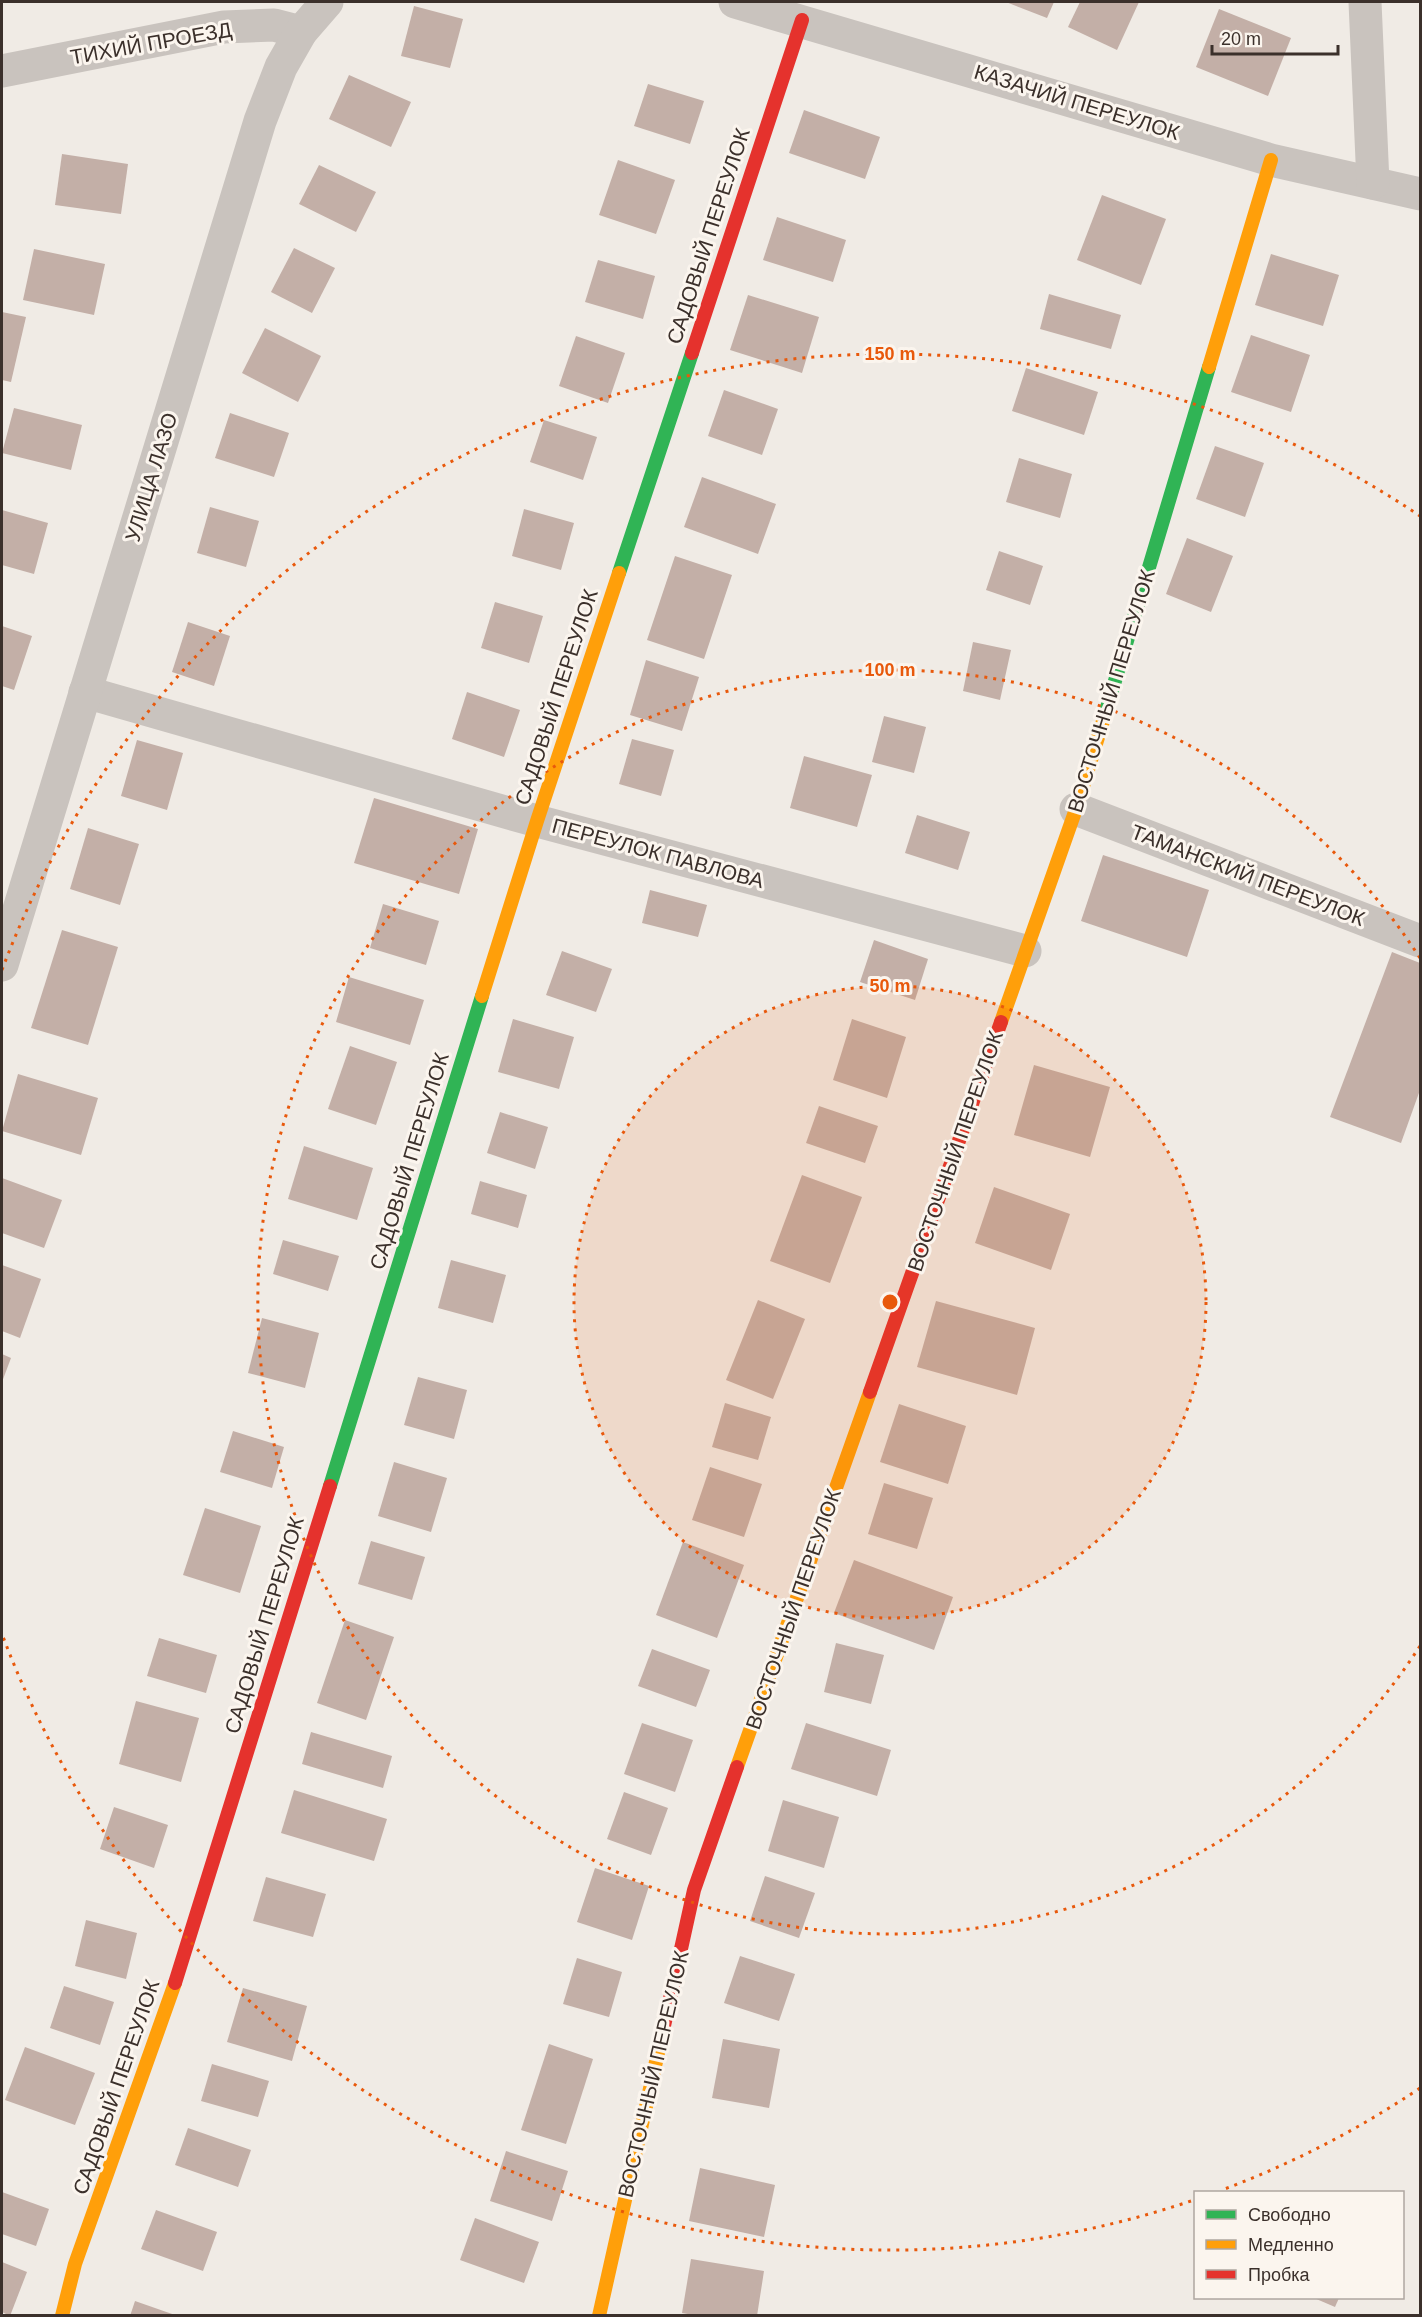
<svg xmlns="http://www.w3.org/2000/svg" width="1422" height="2317" viewBox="0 0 1422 2317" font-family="Arial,sans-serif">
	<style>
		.building { fill: #c3afa7 }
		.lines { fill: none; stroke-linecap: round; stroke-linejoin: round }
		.street { stroke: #c9c3be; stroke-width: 33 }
		.fast { stroke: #30b455; stroke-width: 14 }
		.slow { stroke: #ff9f0a; stroke-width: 14 }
		.jam { stroke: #e5322d; stroke-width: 14 }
		.ring { fill: none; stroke: #e8590c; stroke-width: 3; stroke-dasharray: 3 6 }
		.labels { text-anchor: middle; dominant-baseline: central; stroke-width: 6; stroke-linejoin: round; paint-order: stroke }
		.street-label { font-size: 21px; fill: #3b302b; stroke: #fbf5ee }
		.centre { fill: #e8590c; stroke: #fbf5ee; stroke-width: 3 }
		.ring-label { font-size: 18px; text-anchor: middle; font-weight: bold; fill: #e8590c; stroke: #fbf5ee; stroke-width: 6; stroke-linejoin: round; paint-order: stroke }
	</style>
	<rect width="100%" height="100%" fill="#f0ebe5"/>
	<g class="building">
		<polygon points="1006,2 1054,2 1047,18"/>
		<polygon points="1080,2 1139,2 1117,50 1068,27"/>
		<polygon points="414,6 463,19 450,68 401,56"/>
		<polygon points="1219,9 1291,38 1268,96 1196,67"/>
		<polygon points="349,75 411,102 391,147 329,119"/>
		<polygon points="648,84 704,101 690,144 634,126"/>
		<polygon points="804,110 880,137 865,179 789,153"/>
		<polygon points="62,154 128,164 121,214 55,205"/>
		<polygon points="618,160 675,180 656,234 599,215"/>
		<polygon points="319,165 376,192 356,232 299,204"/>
		<polygon points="1102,195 1166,219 1141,285 1077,260"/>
		<polygon points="777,217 846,240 833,282 763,260"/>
		<polygon points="294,248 335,268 312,313 271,292"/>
		<polygon points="34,249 105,264 94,315 23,300"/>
		<polygon points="1271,254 1339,275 1323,326 1255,305"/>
		<polygon points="598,260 655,276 643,319 585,302"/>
		<polygon points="1049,294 1121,315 1111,349 1040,329"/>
		<polygon points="748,295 819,317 802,373 730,350"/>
		<polygon points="2,312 26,317 11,382 2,380"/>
		<polygon points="265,328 321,356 298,402 242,373"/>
		<polygon points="1251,335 1310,355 1291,412 1231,392"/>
		<polygon points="576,336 625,353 608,403 559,386"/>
		<polygon points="1026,368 1098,392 1084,435 1012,411"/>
		<polygon points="724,390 778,409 762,455 708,436"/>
		<polygon points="14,408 82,425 71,470 2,453"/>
		<polygon points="230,413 289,433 274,477 215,458"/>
		<polygon points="544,420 597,437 583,480 530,462"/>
		<polygon points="1215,446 1264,463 1245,517 1196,499"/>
		<polygon points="1019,458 1072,474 1060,518 1006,502"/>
		<polygon points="702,477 776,504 758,554 684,527"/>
		<polygon points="210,507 259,521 246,567 197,553"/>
		<polygon points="524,509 574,523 561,570 512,556"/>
		<polygon points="2,510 48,523 34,574 2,565"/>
		<polygon points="1187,538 1233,556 1211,612 1166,594"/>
		<polygon points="999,551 1043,566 1030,605 986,590"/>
		<polygon points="675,556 732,575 704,659 647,640"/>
		<polygon points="495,602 543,616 529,663 481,648"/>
		<polygon points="188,622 230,636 214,686 172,672"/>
		<polygon points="2,626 32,636 14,690 2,686"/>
		<polygon points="973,642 1011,650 1000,700 963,691"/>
		<polygon points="646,660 699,677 682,731 630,715"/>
		<polygon points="467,692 520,710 504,757 452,739"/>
		<polygon points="884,716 926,727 914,773 872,762"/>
		<polygon points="632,739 674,750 661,796 619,784"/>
		<polygon points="137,740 183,753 167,810 121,796"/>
		<polygon points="804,756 872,775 857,827 790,808"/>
		<polygon points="374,798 478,829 459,894 354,863"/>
		<polygon points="917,815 970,832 958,870 905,853"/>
		<polygon points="88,828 139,844 120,905 70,889"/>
		<polygon points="1103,855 1209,890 1187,957 1081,921"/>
		<polygon points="650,890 707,905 698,937 642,923"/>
		<polygon points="383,904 439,921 426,965 370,948"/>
		<polygon points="62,930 118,947 88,1045 31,1028"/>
		<polygon points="874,940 928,959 915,1000 860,982"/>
		<polygon points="562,951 612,969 596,1012 546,995"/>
		<polygon points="1392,952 1420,963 1420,1090 1401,1143 1330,1117"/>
		<polygon points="349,977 424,1000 410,1045 336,1022"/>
		<polygon points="513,1019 574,1037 559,1089 498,1072"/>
		<polygon points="852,1019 906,1037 887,1098 833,1080"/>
		<polygon points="350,1046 397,1062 376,1125 328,1109"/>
		<polygon points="1034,1065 1110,1087 1090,1157 1014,1135"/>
		<polygon points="18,1074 98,1098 81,1155 2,1131"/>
		<polygon points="819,1106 878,1126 865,1163 806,1143"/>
		<polygon points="500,1112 548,1127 535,1169 487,1153"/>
		<polygon points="304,1146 373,1168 357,1220 288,1199"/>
		<polygon points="802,1175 862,1197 830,1283 770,1261"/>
		<polygon points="2,1178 62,1200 44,1248 2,1233"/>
		<polygon points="480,1181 527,1195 518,1228 471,1214"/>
		<polygon points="994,1187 1070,1214 1051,1270 975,1243"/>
		<polygon points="283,1240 339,1256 328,1291 273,1274"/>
		<polygon points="451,1260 506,1275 493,1323 438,1308"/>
		<polygon points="2,1265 41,1279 20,1338 2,1331"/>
		<polygon points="758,1300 805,1319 773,1399 726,1380"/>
		<polygon points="936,1301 1035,1328 1017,1395 917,1367"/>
		<polygon points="262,1318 319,1333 305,1388 248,1373"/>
		<polygon points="2,1354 11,1358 2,1382"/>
		<polygon points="418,1377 467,1390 454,1439 404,1425"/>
		<polygon points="725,1403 771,1417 758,1460 712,1447"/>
		<polygon points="899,1404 966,1426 948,1484 880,1462"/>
		<polygon points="233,1431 284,1447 272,1488 220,1472"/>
		<polygon points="394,1462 447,1478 431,1532 378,1516"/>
		<polygon points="710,1467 762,1484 744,1537 692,1520"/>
		<polygon points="884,1483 933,1498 917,1549 868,1534"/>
		<polygon points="205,1508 261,1526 240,1593 183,1575"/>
		<polygon points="371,1541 425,1557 412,1600 358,1584"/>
		<polygon points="683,1542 744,1565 717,1638 656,1615"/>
		<polygon points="854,1560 953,1597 934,1650 834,1613"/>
		<polygon points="345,1620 394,1637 366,1720 317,1703"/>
		<polygon points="159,1638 217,1655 206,1693 147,1676"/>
		<polygon points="836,1643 884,1655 871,1704 824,1692"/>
		<polygon points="652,1649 710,1670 696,1707 638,1686"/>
		<polygon points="136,1701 199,1718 181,1782 119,1764"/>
		<polygon points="642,1723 693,1740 675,1792 624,1774"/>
		<polygon points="806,1723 891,1750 877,1796 791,1769"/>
		<polygon points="311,1732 392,1756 383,1788 302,1764"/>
		<polygon points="294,1790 387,1819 374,1861 281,1833"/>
		<polygon points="624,1792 668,1808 651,1855 607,1839"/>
		<polygon points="783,1800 839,1817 824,1868 768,1851"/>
		<polygon points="114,1807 168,1825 154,1868 100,1849"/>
		<polygon points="595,1868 649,1886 632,1940 577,1922"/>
		<polygon points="765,1876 815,1893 799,1938 750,1921"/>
		<polygon points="266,1877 326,1894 313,1937 253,1921"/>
		<polygon points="86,1920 137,1933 126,1979 75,1966"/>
		<polygon points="740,1956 795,1974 779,2021 724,2003"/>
		<polygon points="577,1958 622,1972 609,2017 563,2004"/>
		<polygon points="64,1986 114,2002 100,2045 50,2028"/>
		<polygon points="243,1988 307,2006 292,2061 227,2042"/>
		<polygon points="723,2039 780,2049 769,2108 712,2098"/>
		<polygon points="549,2044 593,2059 566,2144 521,2130"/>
		<polygon points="25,2047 95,2073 75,2125 5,2100"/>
		<polygon points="212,2064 269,2081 258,2117 201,2101"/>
		<polygon points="188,2128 251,2150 238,2187 175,2165"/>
		<polygon points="506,2151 568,2171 552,2221 490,2201"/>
		<polygon points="700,2168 775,2185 764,2237 689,2221"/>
		<polygon points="2,2192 49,2209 36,2246 2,2234"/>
		<polygon points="156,2210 217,2232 203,2271 141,2249"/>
		<polygon points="475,2218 539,2242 524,2283 460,2260"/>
		<polygon points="691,2259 764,2271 757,2316 699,2316 682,2313"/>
		<polygon points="2,2262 27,2272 10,2316 2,2312"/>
		<polygon points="1314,2298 1339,2298 1335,2307"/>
		<polygon points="135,2301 175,2315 175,2316 130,2316"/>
	</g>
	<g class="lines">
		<g class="street">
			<polyline points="735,2 1271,160 1420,194"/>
			<polyline points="1365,2 1373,183"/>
			<polyline points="2,71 224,27 274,25 301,32"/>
			<polyline points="85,692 537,821 1025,951"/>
			<polyline points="1076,809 1420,941"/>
			<polyline points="2,965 260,121 281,67 301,32 327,2"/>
		</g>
		<g class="fast">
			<polyline points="619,573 692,353"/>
			<polyline points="1103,721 1209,367"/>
			<polyline points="330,1486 482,996"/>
		</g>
		<g class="slow">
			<polyline points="1209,367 1271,160"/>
			<polyline points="482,996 537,821 619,573"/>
			<polyline points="1001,1022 1076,809 1103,721"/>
			<polyline points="737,1767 870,1392"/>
			<polyline points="62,2316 75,2264 175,1983"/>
			<polyline points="599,2316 662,2035"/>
		</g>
		<g class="jam">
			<polyline points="692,353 802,20"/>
			<polyline points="870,1392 1001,1022"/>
			<polyline points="175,1983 330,1486"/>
			<polyline points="662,2035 694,1890 737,1767"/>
		</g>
	</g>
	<circle cx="890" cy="1302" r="316" fill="#e8590c" fill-opacity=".12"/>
	<g class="ring">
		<circle cx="890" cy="1302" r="316"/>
		<path d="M1420 1646A632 632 0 1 1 1420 958"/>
		<path d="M1420 2088A948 948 0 0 1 1222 2190M1191 2201A948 948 0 0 1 2 1634M2 970A948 948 0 0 1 1420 516"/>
	</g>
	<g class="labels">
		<g class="street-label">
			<text transform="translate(151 43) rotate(-10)">ТИХИЙ ПРОЕЗД</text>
			<text transform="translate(1077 102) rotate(17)">КАЗАЧИЙ ПЕРЕУЛОК</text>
			<text transform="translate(708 236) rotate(-72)">САДОВЫЙ ПЕРЕУЛОК</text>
			<text transform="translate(151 477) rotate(-73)">УЛИЦА ЛАЗО</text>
			<text transform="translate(1111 691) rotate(-73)">ВОСТОЧНЫЙ ПЕРЕУЛОК</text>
			<text transform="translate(556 697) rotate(-72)">САДОВЫЙ ПЕРЕУЛОК</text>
			<text transform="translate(658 853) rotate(15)">ПЕРЕУЛОК ПАВЛОВА</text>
			<text transform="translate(1248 875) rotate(21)">ТАМАНСКИЙ ПЕРЕУЛОК</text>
			<text transform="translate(955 1151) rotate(-71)">ВОСТОЧНЫЙ ПЕРЕУЛОК</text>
			<text transform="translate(409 1161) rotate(-73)">САДОВЫЙ ПЕРЕУЛОК</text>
			<text transform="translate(793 1609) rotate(-71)">ВОСТОЧНЫЙ ПЕРЕУЛОК</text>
			<text transform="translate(264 1625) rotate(-73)">САДОВЫЙ ПЕРЕУЛОК</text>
			<text transform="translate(653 2074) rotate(-77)">ВОСТОЧНЫЙ ПЕРЕУЛОК</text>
			<text transform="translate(116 2087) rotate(-71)">САДОВЫЙ ПЕРЕУЛОК</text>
		</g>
	</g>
	<circle cx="890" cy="1302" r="9" class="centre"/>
	<g class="ring-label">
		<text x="890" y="360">150 m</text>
		<text x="890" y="676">100 m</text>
		<text x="890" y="992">50 m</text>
	</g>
	<rect width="1422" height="2317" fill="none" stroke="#3b302b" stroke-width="6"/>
	<rect x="1194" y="2191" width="210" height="108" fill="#fbf5ee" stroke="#aea6a0" stroke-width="1.5"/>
	<rect x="1206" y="2210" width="30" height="9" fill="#30b455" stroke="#aea6a0" stroke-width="1.5"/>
	<text x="1248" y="2221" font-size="18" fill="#3b302b">Свободно</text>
	<rect x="1206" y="2240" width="30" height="9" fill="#ff9f0a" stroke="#aea6a0" stroke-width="1.5"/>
	<text x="1248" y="2251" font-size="18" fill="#3b302b">Медленно</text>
	<rect x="1206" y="2270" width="30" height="9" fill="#e5322d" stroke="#aea6a0" stroke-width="1.5"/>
	<text x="1248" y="2281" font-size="18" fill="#3b302b">Пробка</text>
	<path d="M1212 45v9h126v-9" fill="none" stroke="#3b302b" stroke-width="3"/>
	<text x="1221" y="45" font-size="18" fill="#3b302b" stroke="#fbf5ee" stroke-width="4.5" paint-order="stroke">20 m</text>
</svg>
